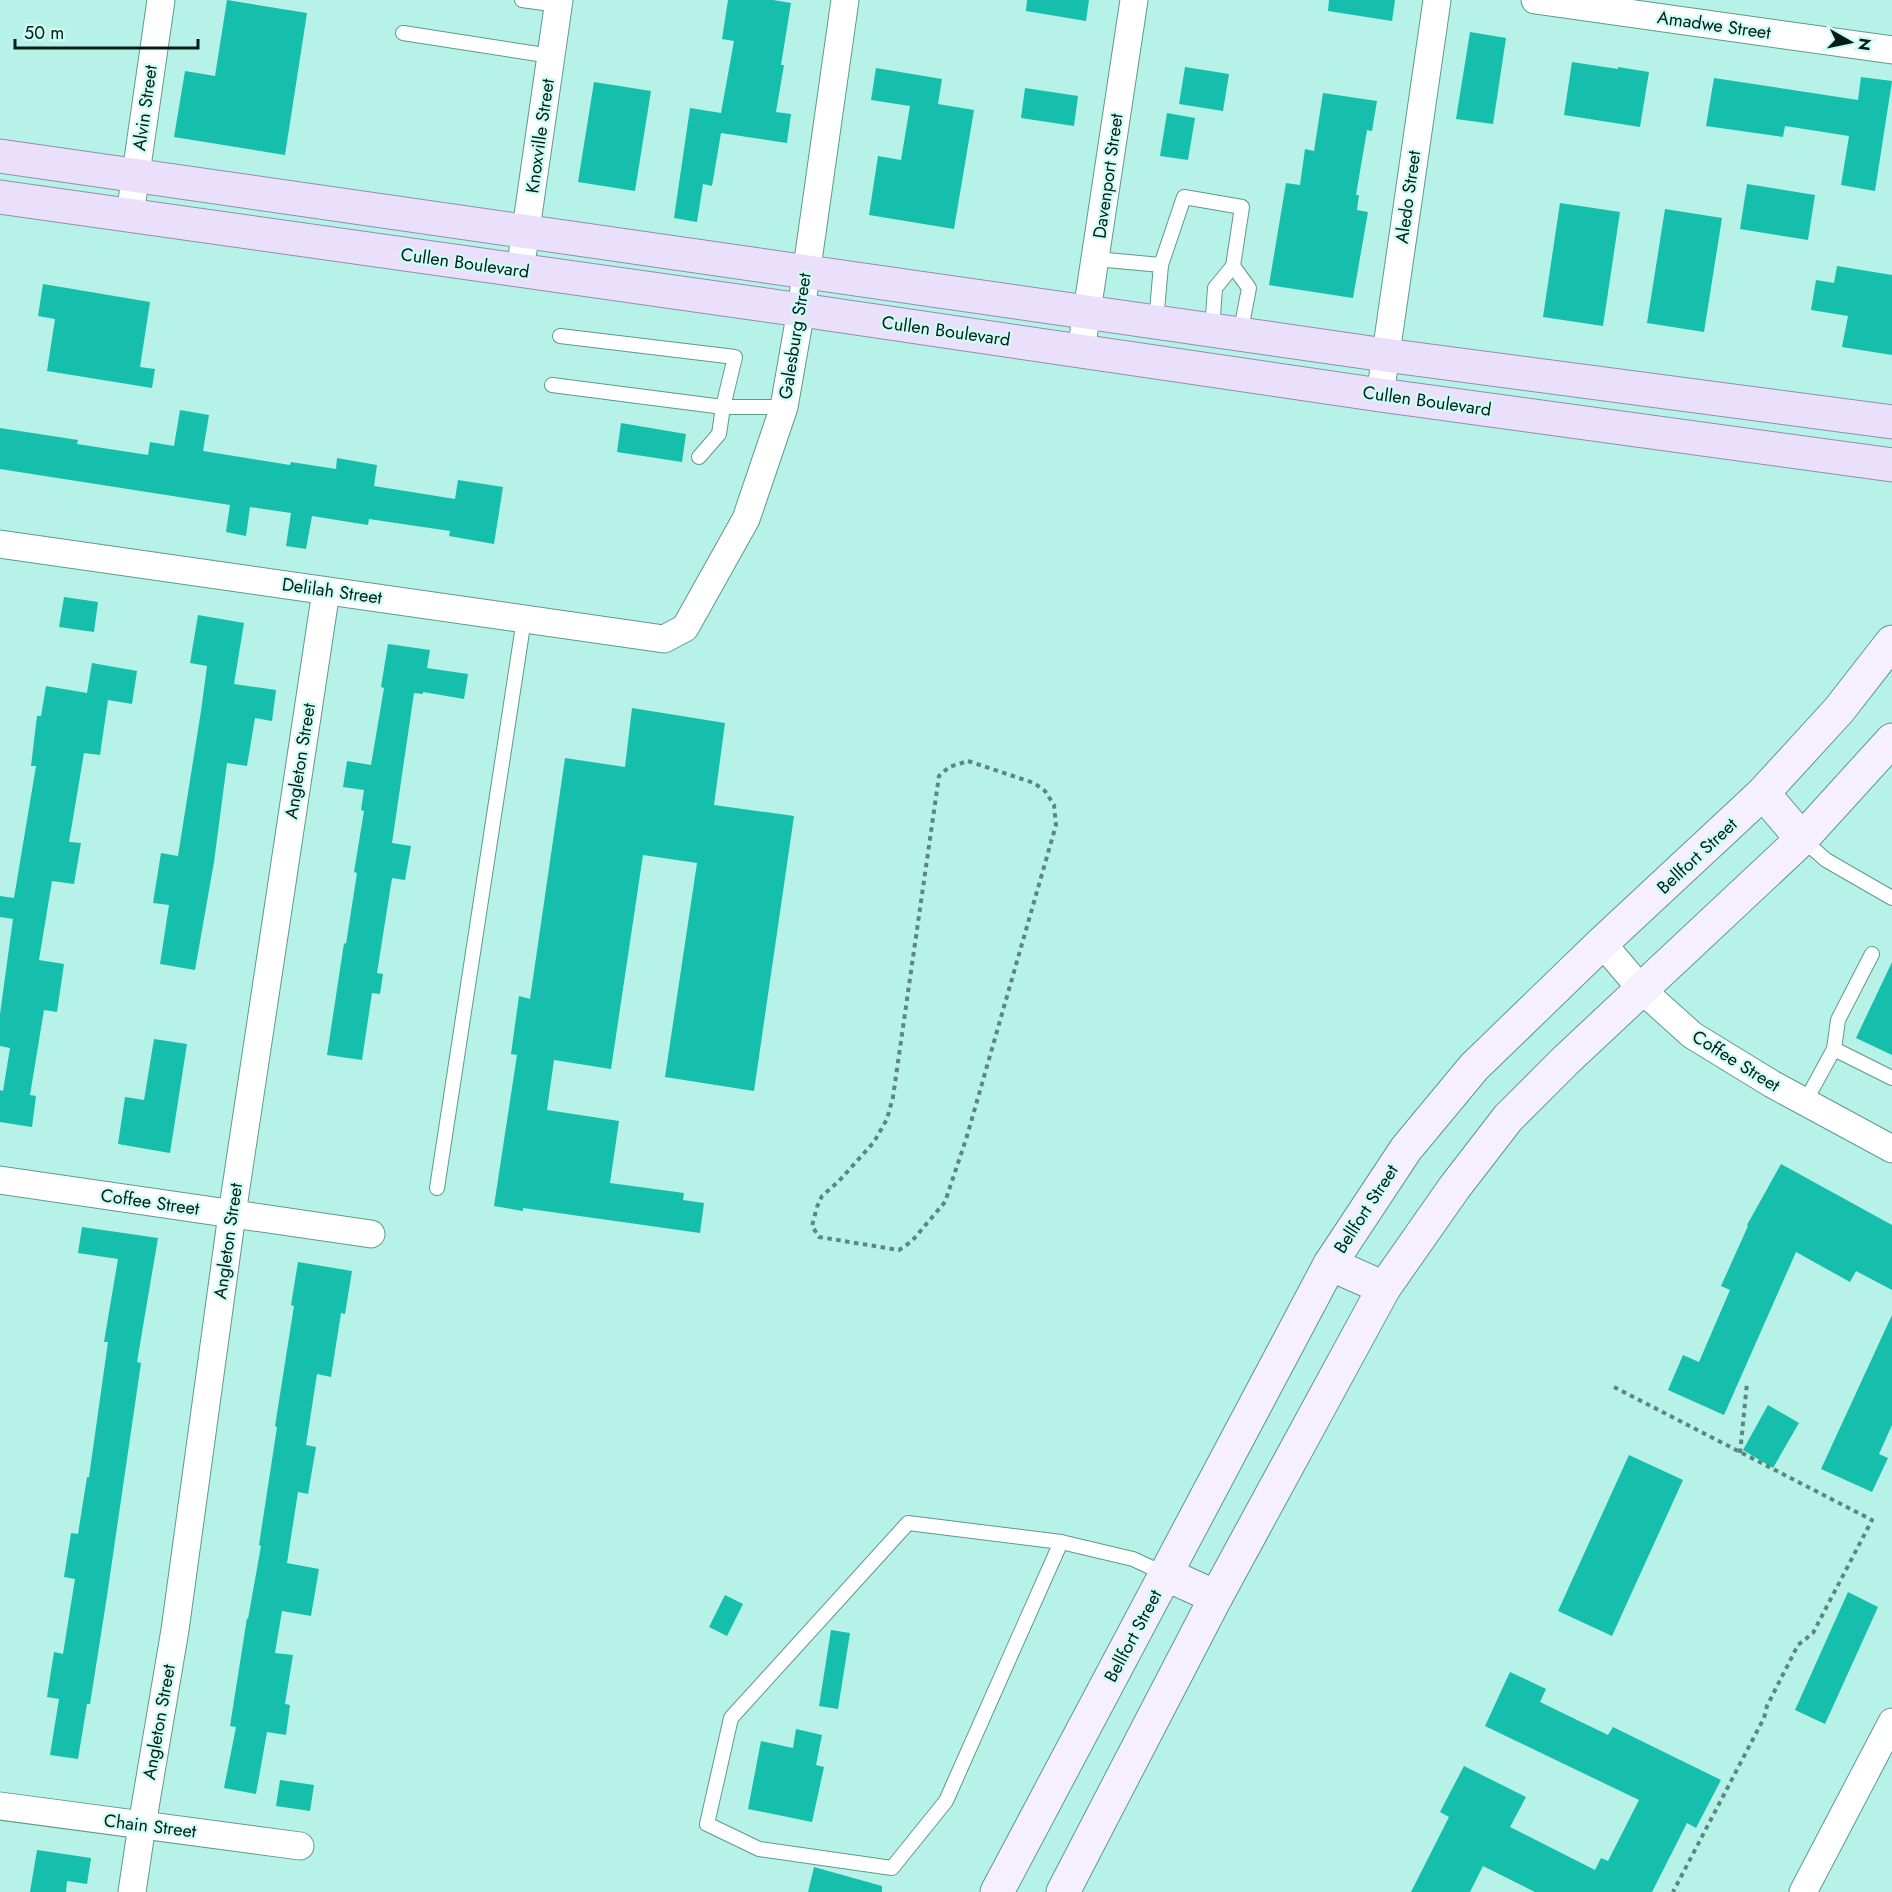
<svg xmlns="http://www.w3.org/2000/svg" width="1892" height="1892" viewBox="0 0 1892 1892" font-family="Jost,sans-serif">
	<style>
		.building { fill: #16bfac }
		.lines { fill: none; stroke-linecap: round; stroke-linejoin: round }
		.service-casing { stroke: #5f998f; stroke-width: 16 }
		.minor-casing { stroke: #5f998f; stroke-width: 29 }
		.secondary-casing { stroke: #5f998f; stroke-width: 35 }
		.primary-casing { stroke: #918eab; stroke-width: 35 }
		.path { stroke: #5c867f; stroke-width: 4; stroke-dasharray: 4.5 4.5; stroke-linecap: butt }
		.service { stroke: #fff; stroke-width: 14 }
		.minor { stroke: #fff; stroke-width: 27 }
		.secondary { stroke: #f5effe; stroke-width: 33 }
		.primary { stroke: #ebe0fc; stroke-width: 33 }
		.labels { text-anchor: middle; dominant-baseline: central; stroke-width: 4.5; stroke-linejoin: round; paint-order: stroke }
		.street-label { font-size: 18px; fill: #051d19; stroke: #cdfdf4 }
	</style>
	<rect width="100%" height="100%" fill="#b6f2e7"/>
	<g class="building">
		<polygon points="227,0 307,13 285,155 174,137 185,71 215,76"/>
		<polygon points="728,0 773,0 791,3 781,65 784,65 776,112 791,114 787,143 721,133 712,186 703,184 697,222 674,218 690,108 721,113 734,41 722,39"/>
		<polygon points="1027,0 1089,0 1086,21 1026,11"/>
		<polygon points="1329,0 1395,0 1392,21 1328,11"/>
		<polygon points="1470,32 1506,38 1493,124 1456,119"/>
		<polygon points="1572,62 1618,69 1618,67 1649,72 1640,127 1564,115"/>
		<polygon points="1185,67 1229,74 1223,111 1179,104"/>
		<polygon points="876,68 942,79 938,104 974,110 954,229 869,215 878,156 901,160 910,106 871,100"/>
		<polygon points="1861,77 1892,81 1875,191 1841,185 1849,136 1785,126 1783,137 1706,126 1714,78 1858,100"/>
		<polygon points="594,82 651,91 635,191 578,182"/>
		<polygon points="1025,88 1078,96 1074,126 1021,118"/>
		<polygon points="1323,93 1377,101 1372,131 1367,130 1356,195 1359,195 1357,210 1368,212 1353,298 1269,285 1286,183 1300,185 1305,149 1314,151"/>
		<polygon points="1167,113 1195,118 1188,160 1160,156"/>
		<polygon points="1747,184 1815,195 1808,240 1740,229"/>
		<polygon points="1560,203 1620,212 1603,326 1543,317"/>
		<polygon points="1665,209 1722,218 1704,332 1647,323"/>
		<polygon points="1837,266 1892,275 1892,355 1842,347 1848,316 1811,310 1816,280 1834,283"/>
		<polygon points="43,284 150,302 140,367 155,369 152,388 47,371 55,319 38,316"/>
		<polygon points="180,410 209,415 203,451 290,465 291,462 336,469 337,458 377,465 374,486 455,499 458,480 503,487 494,544 449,536 450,531 369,519 368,525 312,516 306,549 286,546 291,513 250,507 246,536 226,532 230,505 0,469 0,428 78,440 77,444 148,455 150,442 174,446"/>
		<polygon points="621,423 686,434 682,462 617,452"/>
		<polygon points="64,597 98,602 94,632 59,627"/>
		<polygon points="198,615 244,623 234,684 276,690 272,721 255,718 247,766 227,763 214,862 195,970 160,964 169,905 153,903 161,853 178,856 201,711 207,666 190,663"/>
		<polygon points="388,644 430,650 427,668 468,674 464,699 423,692 423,694 414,693 392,843 411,846 405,880 392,878 377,973 383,974 380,994 372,993 362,1060 327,1055 344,943 346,944 357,873 354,872 364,811 361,810 364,790 343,787 347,761 371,765 384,688 381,687"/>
		<polygon points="92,663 137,671 132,704 108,700 100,755 84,753 69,842 81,843 74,884 52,881 39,960 64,964 57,1012 44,1010 30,1095 36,1096 32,1127 0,1122 0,1090 3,1091 10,1048 0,1046 0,1014 13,919 0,917 0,896 14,898 36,766 31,766 37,716 41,716 46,686 87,693"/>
		<polygon points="632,708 725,723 714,805 794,816 754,1091 665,1077 697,863 643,855 611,1069 554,1060 547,1110 619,1121 610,1183 684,1193 683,1200 704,1203 700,1233 523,1208 523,1211 494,1206 517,1055 511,1054 519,996 530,999 565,758 625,767"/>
		<polygon points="1892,962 1892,1055 1856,1038"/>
		<polygon points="154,1039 187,1044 170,1153 118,1144 125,1097 144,1100"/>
		<polygon points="1781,1164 1892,1225 1892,1290 1856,1271 1850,1282 1796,1252 1724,1415 1668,1390 1683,1355 1699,1362 1730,1290 1721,1286 1748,1226 1747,1225"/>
		<polygon points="82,1227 158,1238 137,1362 141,1363 107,1596 90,1704 87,1704 78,1759 50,1755 59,1699 47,1697 54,1652 63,1654 75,1579 64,1577 71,1533 78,1534 87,1477 89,1477 108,1342 104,1342 118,1259 78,1253"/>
		<polygon points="298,1262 352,1271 345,1314 341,1313 331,1377 317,1374 306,1445 316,1447 308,1494 298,1492 287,1563 319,1569 311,1616 282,1611 275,1653 293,1655 285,1704 290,1705 286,1735 267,1732 256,1794 224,1788 236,1727 230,1726 247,1618 248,1619 261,1546 259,1545 277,1427 275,1426 294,1306 291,1305"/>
		<polygon points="1892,1315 1892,1425 1879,1454 1888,1458 1872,1492 1821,1469"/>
		<polygon points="1768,1405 1799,1423 1773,1468 1743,1450"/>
		<polygon points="1629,1455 1683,1480 1612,1636 1558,1611"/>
		<polygon points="1848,1592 1878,1607 1825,1724 1795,1710"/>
		<polygon points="725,1595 743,1604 727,1636 709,1627"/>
		<polygon points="831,1630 850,1633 838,1709 819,1706"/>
		<polygon points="1510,1672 1546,1689 1540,1702 1608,1735 1613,1727 1721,1780 1696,1828 1687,1823 1652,1892 1535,1892 1483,1866 1470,1892 1411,1892 1449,1817 1440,1812 1464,1766 1526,1797 1510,1827 1595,1870 1601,1858 1608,1861 1639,1800 1485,1726"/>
		<polygon points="796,1729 822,1735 816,1765 824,1767 812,1822 748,1809 761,1741 793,1748"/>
		<polygon points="280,1780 314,1785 310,1811 276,1806"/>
		<polygon points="37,1850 91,1858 87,1884 67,1881 66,1892 30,1892"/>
		<polygon points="814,1867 882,1886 882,1892 808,1892"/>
	</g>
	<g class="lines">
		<defs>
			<g id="service">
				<polyline points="522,0 558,5"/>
				<polyline points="403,33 551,56"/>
				<polyline points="1096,259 1161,265 1156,322"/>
				<polyline points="1161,265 1184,197 1242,207 1233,266 1215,288 1212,330"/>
				<polyline points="1233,266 1249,288 1240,335"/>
				<polyline points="560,336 735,357 723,407 719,434 699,457"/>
				<polyline points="552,385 723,407 784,407"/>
				<polyline points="1802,839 1826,860 1892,898"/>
				<polyline points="1834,1049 1892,1078"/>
				<polyline points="1805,1102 1834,1049 1838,1020 1872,954"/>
				<polyline points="437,1188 524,619"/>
				<polygon points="908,1523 1061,1542 946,1801 892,1868 759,1849 707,1824 731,1718"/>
				<polyline points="1061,1542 1133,1559 1165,1574"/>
			</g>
			<g id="minor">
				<polyline points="1535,0 1892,50"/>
				<polyline points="130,215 161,0"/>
				<polyline points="520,271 559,0"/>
				<polyline points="1081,351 1134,0"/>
				<polyline points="1380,395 1437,0"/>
				<polyline points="0,544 664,639 685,628 746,519 784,407 801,310 845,0"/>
				<polyline points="1602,943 1642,990 1692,1035 1772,1084 1892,1149"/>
				<polyline points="0,1180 371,1234"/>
				<polyline points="0,1806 300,1846"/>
				<polyline points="132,1892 142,1825 175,1630 232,1214 326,591"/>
				<polyline points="1803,1892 1892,1722"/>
			</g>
			<g id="secondary">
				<polyline points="1763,793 1802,839"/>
				<polyline points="1330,1264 1384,1288"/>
				<polyline points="1165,1574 1216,1597"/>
				<polyline points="997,1892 1330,1264 1406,1149 1474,1067 1602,943 1763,793 1839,710 1892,642"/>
				<polyline points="1063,1892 1216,1597 1384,1288 1454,1188 1508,1118 1565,1061 1802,839 1892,740"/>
			</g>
			<g id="primary">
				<polyline points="0,156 1385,355 1892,422"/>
				<polyline points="0,197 801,310 1380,395 1892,465"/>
			</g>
		</defs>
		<use href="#service" class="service-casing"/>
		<use href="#minor" class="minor-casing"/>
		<use href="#secondary" class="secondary-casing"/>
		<use href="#primary" class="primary-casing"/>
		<g class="path">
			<polygon points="968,761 1034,783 1045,791 1054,805 1056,825 967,1136 945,1202 912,1241 899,1250 819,1237 812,1226 817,1207 822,1196 839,1181 874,1142 887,1119 893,1097 939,776 949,767"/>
			<polyline points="1614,1387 1872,1520 1813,1633 1798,1645 1767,1706 1764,1718 1673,1892"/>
			<polyline points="1740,1453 1747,1383"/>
		</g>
		<use href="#service" class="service"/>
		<use href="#minor" class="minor"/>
		<use href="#secondary" class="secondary"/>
		<use href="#primary" class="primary"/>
	</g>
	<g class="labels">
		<g class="street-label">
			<text transform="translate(1714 25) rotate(8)">Amadwe Street</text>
			<text transform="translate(145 108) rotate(-82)">Alvin Street</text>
			<text transform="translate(540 136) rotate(-82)">Knoxville Street</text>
			<text transform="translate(1108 176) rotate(-82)">Davenport Street</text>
			<text transform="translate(1408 197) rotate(-82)">Aledo Street</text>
			<text transform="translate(465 263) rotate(8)">Cullen Boulevard</text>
			<text transform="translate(946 331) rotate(8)">Cullen Boulevard</text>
			<text transform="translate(795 336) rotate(-81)">Galesburg Street</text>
			<text transform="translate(1427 401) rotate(8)">Cullen Boulevard</text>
			<text transform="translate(332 591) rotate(8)">Delilah Street</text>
			<text transform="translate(300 761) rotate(-81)">Angleton Street</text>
			<text transform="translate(1697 856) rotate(-43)">Bellfort Street</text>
			<text transform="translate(1736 1061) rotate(32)">Coffee Street</text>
			<text transform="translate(150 1202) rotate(8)">Coffee Street</text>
			<text transform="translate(1366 1209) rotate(-57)">Bellfort Street</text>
			<text transform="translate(228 1241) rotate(-82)">Angleton Street</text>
			<text transform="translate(1133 1636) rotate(-62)">Bellfort Street</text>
			<text transform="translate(159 1722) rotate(-80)">Angleton Street</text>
			<text transform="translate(150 1826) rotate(7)">Chain Street</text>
		</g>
	</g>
	<g transform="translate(1850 42) rotate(99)" stroke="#cdfdf4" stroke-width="4.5" paint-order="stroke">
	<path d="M0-4.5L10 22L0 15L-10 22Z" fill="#051d19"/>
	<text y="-9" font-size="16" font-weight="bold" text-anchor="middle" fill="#051d19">N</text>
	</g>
	<path d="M15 39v9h183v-9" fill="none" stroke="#051d19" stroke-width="3"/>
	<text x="24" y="39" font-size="18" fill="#051d19" stroke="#cdfdf4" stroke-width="4.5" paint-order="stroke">50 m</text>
</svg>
